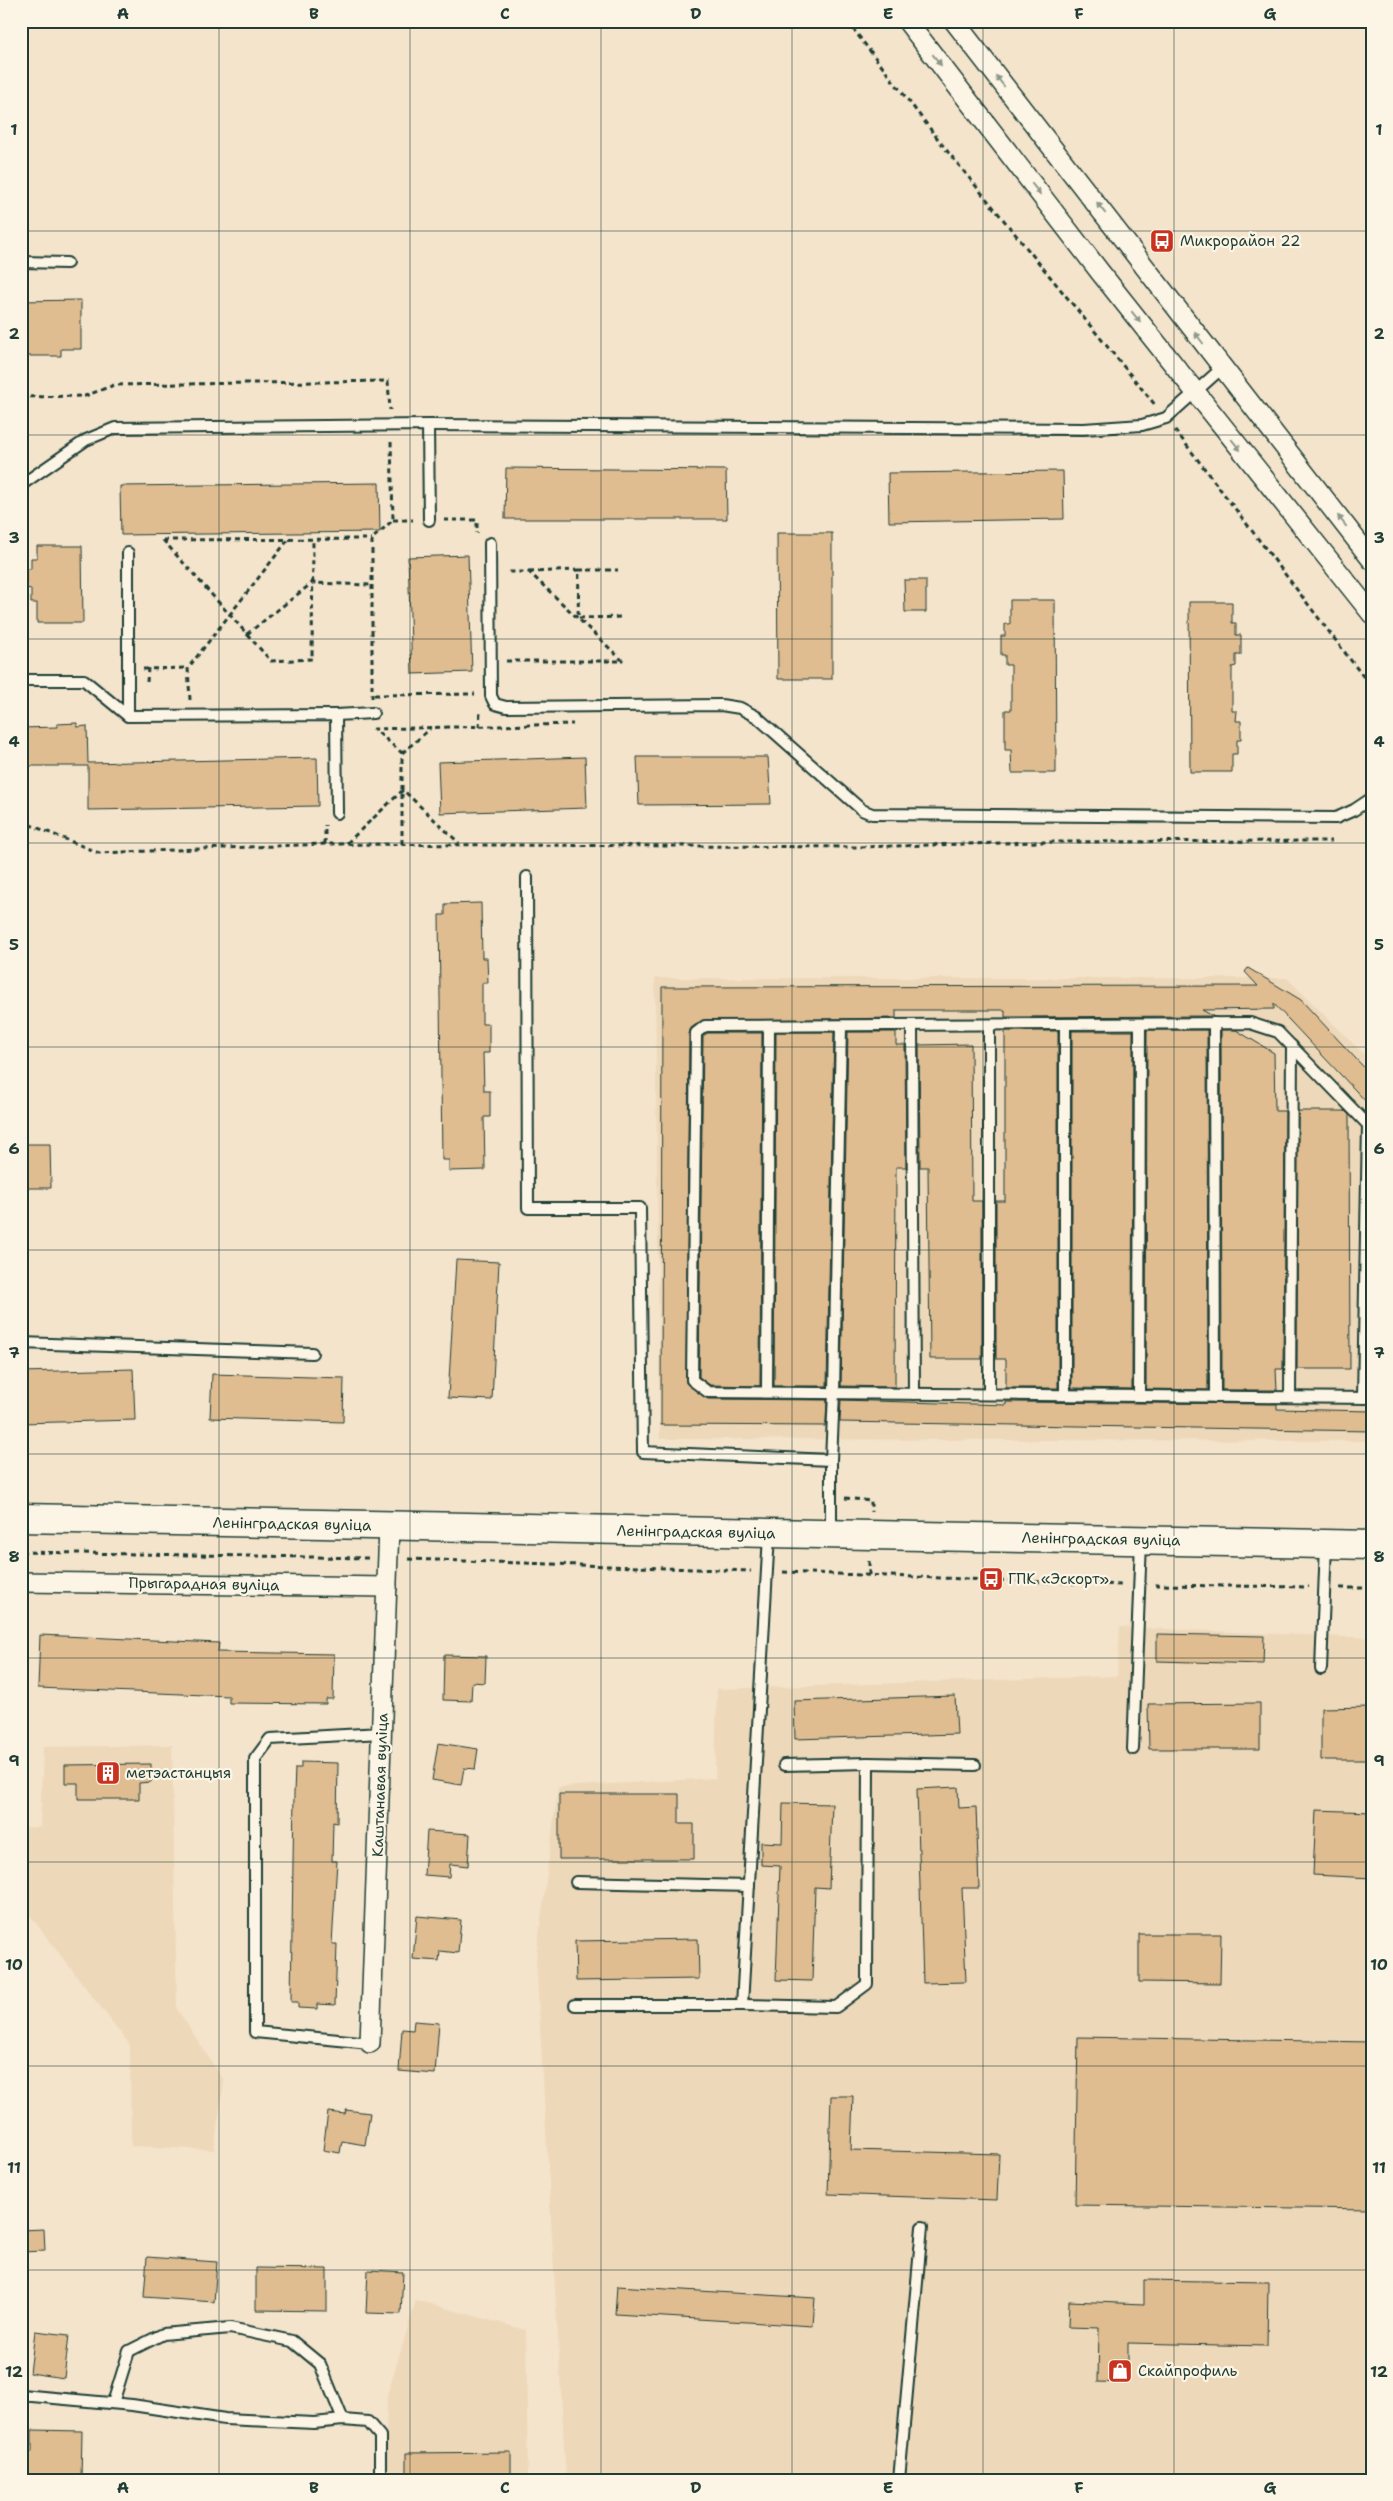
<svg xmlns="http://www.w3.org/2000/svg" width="1393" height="2501" viewBox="0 0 1393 2501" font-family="'Shantell Sans',sans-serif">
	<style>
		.built { fill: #eed8ba }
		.building { fill: #e0bc91; stroke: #1f3d34 }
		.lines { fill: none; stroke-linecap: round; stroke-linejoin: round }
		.lane-casing { stroke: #1f3d34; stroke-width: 14 }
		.street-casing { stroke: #1f3d34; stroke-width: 22 }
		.secondary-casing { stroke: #1f3d34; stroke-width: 31 }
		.path { stroke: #1f3d34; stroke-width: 3; stroke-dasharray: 5 4; stroke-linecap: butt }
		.lane { stroke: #fcf5e5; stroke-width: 10 }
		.street { stroke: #fcf5e5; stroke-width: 19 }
		.secondary { stroke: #fcf5e5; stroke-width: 28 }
		.oneway { fill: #8e998c }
		.grid { fill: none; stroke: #1f3d34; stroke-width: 1; stroke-opacity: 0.55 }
		.labels { text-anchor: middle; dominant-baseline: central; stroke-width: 4.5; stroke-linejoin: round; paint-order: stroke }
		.poi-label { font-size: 15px; fill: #1f3d34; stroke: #fcf5e5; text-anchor: start }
		.street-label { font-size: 15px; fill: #1f3d34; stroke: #fcf5e5 }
		.neatline { fill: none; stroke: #1f3d34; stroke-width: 2 }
		.grid-label { font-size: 16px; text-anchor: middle; font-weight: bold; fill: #1f3d34 }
	</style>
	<rect width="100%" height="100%" fill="#f4e4cc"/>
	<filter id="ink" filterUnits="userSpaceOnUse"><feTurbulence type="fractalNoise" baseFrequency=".02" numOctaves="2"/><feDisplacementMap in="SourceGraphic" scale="10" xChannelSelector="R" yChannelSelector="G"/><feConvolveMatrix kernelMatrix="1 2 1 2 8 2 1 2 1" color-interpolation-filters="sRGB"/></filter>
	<g filter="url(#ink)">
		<g class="built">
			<polygon points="655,978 1287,978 1372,1062 1372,1441 660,1439"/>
			<polygon points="1120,1627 1372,1638 1372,2480 566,2480 536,1958 558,1787 715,1778 717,1689 1117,1676"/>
			<polygon points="172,1745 177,2009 224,2081 214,2150 131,2146 130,2045 21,1904 21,1827 40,1827 43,1747"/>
			<polygon points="416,2300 526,2330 528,2480 385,2480 387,2396"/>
		</g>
		<g class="building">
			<polygon points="81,300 81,349 61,349 61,356 21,356 21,301"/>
			<polygon points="506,468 726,470 727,519 505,519"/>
			<polygon points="1063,471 1064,519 889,522 888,473"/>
			<polygon points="379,483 380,532 121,535 120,486"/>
			<polygon points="777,533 832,533 832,679 778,679"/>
			<polygon points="37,546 82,546 83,623 37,623 37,603 31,603 31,589 26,588 26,569 31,569 31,558 37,558"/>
			<polygon points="468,555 472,672 412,674 408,557"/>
			<polygon points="904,580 926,580 926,612 905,612"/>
			<polygon points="1010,600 1055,600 1056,773 1012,773 1011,750 1005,750 1005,710 1011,710 1011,665 1005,665 1005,655 1001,655 1001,636 1005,636 1005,624 1010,624"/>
			<polygon points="1189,602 1232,602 1232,623 1236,623 1236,635 1241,635 1241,655 1236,655 1236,666 1232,667 1232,711 1237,711 1236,721 1241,721 1241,740 1237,740 1237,754 1232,754 1232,772 1190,772"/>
			<polygon points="77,723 77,727 87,726 88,763 317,758 318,806 88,810 88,766 21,766 21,728 57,727 57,724"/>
			<polygon points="585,757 587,808 440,813 438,762"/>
			<polygon points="637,757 768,757 771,804 639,805"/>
			<polygon points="481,903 482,958 487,958 488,983 482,983 482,1024 489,1024 489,1053 483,1053 484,1091 490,1091 490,1117 484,1117 485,1170 449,1171 449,1160 442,1160 439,915 445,915 445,904"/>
			<polygon points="1248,968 1301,1000 1372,1076 1372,1108 1274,1004 1274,1009 1202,1010 1213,1016 1005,1017 1005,1010 896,1010 896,1018 701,1021 691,1028 689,1033 686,1383 708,1399 827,1400 826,1421 825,1426 661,1425 662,987 1258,986 1245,972"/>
			<polygon points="1147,1030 1207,1030 1208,1390 1146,1389"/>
			<polygon points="1221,1030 1236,1030 1274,1053 1275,1111 1285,1111 1283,1369 1276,1369 1277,1390 1222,1390"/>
			<polygon points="1005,1031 1058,1031 1058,1388 1006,1388 1006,1359 996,1359 996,1201 1005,1201"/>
			<polygon points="1072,1031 1133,1031 1132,1389 1072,1388"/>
			<polygon points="776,1032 834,1032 827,1386 774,1386"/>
			<polygon points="848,1032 896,1032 896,1045 905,1045 906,1167 896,1167 895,1387 841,1386"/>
			<polygon points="707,1033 762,1033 760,1386 710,1385 699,1377 703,1036"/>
			<polygon points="971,1044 972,1201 982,1201 982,1359 930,1359 928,1167 920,1167 919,1045"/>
			<polygon points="1298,1111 1345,1111 1349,1115 1350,1369 1297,1369"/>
			<polygon points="21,1144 50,1144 51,1188 21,1188"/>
			<polygon points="456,1260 499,1262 492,1400 448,1398"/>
			<polygon points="133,1369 135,1420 21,1423 21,1372"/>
			<polygon points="212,1374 344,1378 343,1422 210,1418"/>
			<polygon points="841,1400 1006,1405 1006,1402 1277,1404 1277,1409 1372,1411 1372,1431 840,1422"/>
			<polygon points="1157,1634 1264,1636 1263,1664 1157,1661"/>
			<polygon points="40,1635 219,1643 218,1652 334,1654 333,1699 326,1699 326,1704 229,1703 229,1696 38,1688"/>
			<polygon points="444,1655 486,1656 485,1683 472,1682 471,1701 443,1700"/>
			<polygon points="955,1696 957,1734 795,1739 794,1701"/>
			<polygon points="1260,1703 1260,1749 1149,1749 1148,1704"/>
			<polygon points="1372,1707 1372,1760 1321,1760 1321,1708"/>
			<polygon points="438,1743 478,1749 475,1769 464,1768 461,1785 432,1780"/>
			<polygon points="301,1762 338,1763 337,1823 333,1822 332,1861 337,1861 332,1944 337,1944 335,2005 317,2004 317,2009 298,2008 298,2002 291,2002 294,1793 295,1768 301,1768"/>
			<polygon points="151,1764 151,1782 139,1783 139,1799 78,1799 78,1783 65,1783 65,1765"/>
			<polygon points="958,1787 959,1808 976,1807 979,1888 962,1888 966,1982 923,1983 917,1789"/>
			<polygon points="559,1794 679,1794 679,1824 694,1824 694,1859 559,1859"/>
			<polygon points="783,1803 832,1804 829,1888 815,1887 812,1981 776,1980 780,1866 761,1865 761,1842 782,1843"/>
			<polygon points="1316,1810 1372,1812 1372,1878 1313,1875"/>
			<polygon points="427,1831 470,1834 468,1866 450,1864 449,1877 424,1875"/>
			<polygon points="417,1916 461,1920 458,1953 440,1951 439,1961 413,1959"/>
			<polygon points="1139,1934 1221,1934 1220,1983 1139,1982"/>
			<polygon points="698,1939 699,1979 576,1981 575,1941"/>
			<polygon points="414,2021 439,2023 435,2074 399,2071 402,2029 413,2030"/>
			<polygon points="1078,2037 1372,2042 1372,2209 1075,2205"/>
			<polygon points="831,2096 853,2096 851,2150 999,2154 997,2200 828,2194"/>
			<polygon points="346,2110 370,2113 365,2145 342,2141 340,2153 323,2150 328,2112 345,2114"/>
			<polygon points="44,2229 45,2251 21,2252 21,2230"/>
			<polygon points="147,2257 217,2262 214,2302 144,2297"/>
			<polygon points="256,2268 327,2269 327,2311 256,2310"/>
			<polygon points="368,2270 403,2272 401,2314 366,2313"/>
			<polygon points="1144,2280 1268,2282 1267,2346 1128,2343 1128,2383 1098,2382 1099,2328 1068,2327 1069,2301 1144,2304"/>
			<polygon points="617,2286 815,2298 813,2326 615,2314"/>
			<polygon points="35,2331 69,2335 64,2378 30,2373"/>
			<polygon points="32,2430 82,2431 81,2480 21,2480 21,2452 32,2452"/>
			<polygon points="511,2452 511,2480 406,2480 406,2453"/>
		</g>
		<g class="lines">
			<defs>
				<g id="lane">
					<polyline points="21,262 67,263"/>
					<polyline points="428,425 1084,429 1142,425 1166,418 1222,368"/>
					<polyline points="21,485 86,440 115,428 428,425 429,520"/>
					<polyline points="490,543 491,696 495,704 506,707 721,705 740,708 757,717 862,810 872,814 1336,818 1354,810 1372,798"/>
					<polyline points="21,680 84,680 128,716 336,715 337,813"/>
					<polyline points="336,715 373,713"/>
					<polyline points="128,716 128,553"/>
					<polyline points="527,877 528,1208 640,1208 643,1452 831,1460 831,1534"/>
					<polyline points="1214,1023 1215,1397"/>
					<polyline points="989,1025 989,1394"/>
					<polyline points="1065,1025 1065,1395"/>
					<polyline points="912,1026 914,1394"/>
					<polyline points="1372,1129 1278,1032 1250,1023 705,1026 696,1033 692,1380 708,1392 1372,1398"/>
					<polyline points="21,1343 312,1353"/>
					<polyline points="767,1392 769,1027"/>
					<polyline points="1139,1396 1140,1024"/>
					<polyline points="1290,1397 1292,1046"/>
					<polyline points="1363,1398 1368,1125"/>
					<polyline points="831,1460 834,1393 841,1027"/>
					<polyline points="1321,1669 1326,1545"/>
					<polyline points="1133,1749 1141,1541"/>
					<polyline points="868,1763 975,1765"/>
					<polyline points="576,1882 749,1886"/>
					<polyline points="575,2005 742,2005 769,1535"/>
					<polyline points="742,2005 836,2007 867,1984 868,1763 784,1765"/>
					<polyline points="370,2043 255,2032 255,1759 270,1739 382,1733"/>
					<polyline points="21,2395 132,2405 225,2419 314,2423 343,2420 368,2422 380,2436 380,2480"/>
					<polyline points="113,2403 129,2351 163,2334 230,2328 292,2341 320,2364 343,2420"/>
					<polyline points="899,2480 922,2227"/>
				</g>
				<g id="street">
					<polyline points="907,21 1100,272 1372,614"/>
					<path d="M954,21C1094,200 1232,381 1372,560"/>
					<polyline points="21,1582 387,1587"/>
					<polyline points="370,2043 389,1527"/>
				</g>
				<polyline id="secondary" points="21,1518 1372,1545"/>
			</defs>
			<use href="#lane" class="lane-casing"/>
			<use href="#street" class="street-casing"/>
			<use href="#secondary" class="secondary-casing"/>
			<g class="path">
				<polyline points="847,21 948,152 1156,406"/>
				<polyline points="21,397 85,396 114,385 388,381 390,410"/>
				<polyline points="1175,430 1372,688"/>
				<polyline points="393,520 413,520"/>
				<polyline points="444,520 477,520 477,533"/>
				<polyline points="163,540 271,661 312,659 313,540"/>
				<polyline points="163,540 372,539"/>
				<polyline points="579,570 618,570"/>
				<polyline points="529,572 579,570 578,618 623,617"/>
				<polyline points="247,634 312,583 371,585"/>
				<polyline points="506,661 623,661 529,572 507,572"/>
				<polyline points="143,669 188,668"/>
				<polyline points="147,682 148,668"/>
				<polyline points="374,695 475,694"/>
				<polyline points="372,698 372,539 393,520 391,442"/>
				<polyline points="190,700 188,668 288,540"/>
				<polyline points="479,727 480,712"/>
				<polyline points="402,753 430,729"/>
				<polyline points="21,821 99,853 325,844 860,847 1037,842 1332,841"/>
				<polyline points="347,843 403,790 459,843"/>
				<polyline points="325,844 325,825"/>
				<polyline points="402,844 402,753 374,729 573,724"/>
				<polyline points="845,1498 871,1501 871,1512"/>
				<polyline points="21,1552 369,1558"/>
				<polyline points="408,1559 751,1571"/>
				<polyline points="783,1572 1124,1585"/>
				<polyline points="869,1575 869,1560"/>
				<polyline points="1155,1585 1309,1587"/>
				<polyline points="1340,1588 1372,1588"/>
			</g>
			<use href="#lane" class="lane"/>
			<use href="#street" class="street"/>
			<use href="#secondary" class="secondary"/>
		</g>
		<defs><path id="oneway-solid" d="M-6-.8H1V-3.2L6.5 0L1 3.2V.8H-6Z" transform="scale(1.25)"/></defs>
		<g class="oneway">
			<use href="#oneway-solid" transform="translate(937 60) rotate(52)"/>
			<use href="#oneway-solid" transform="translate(1000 81) rotate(-128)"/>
			<use href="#oneway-solid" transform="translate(1036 189) rotate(52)"/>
			<use href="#oneway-solid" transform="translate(1101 208) rotate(-128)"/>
			<use href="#oneway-solid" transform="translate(1136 317) rotate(52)"/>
			<use href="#oneway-solid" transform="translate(1199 338) rotate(-127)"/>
			<use href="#oneway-solid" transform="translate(1236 445) rotate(51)"/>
			<use href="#oneway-solid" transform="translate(1342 521) rotate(-128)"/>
		</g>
	</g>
	<path class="grid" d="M219,21V2480M410,21V2480M601,21V2480M792,21V2480M983,21V2480M1174,21V2480M21,231H1372M21,435H1372M21,639H1372M21,843H1372M21,1047H1372M21,1250H1372M21,1454H1372M21,1658H1372M21,1862H1372M21,2066H1372M21,2270H1372"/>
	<defs>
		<symbol id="bus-square" viewBox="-11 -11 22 22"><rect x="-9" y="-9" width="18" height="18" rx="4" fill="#c8321e" stroke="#fcf5e5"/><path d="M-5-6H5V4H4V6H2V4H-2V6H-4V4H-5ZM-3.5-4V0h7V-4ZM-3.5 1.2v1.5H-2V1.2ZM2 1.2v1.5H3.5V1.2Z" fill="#fff"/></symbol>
		<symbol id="building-square" viewBox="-11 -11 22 22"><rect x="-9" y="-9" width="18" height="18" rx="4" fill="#c8321e" stroke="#fcf5e5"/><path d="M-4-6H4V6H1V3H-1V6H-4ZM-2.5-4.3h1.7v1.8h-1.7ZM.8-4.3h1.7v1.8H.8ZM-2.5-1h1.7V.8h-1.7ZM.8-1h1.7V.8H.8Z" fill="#fff"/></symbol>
		<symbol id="shop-square" viewBox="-11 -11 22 22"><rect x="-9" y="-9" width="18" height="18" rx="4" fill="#c8321e" stroke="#fcf5e5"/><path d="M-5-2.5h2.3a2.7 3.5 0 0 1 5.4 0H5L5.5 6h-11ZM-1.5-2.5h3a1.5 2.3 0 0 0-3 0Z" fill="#fff"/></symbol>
	</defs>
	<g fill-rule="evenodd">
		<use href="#bus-square" x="1148" y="227" width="28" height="28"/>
		<use href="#bus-square" x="977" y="1565" width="28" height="28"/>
		<use href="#building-square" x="94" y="1759" width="28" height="28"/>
		<use href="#shop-square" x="1106" y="2357" width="28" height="28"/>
	</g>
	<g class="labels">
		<g class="poi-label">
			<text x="1180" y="241">Микрорайон 22</text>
			<text x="1008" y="1579">ГПК «Эскорт»</text>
			<text x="126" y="1773">метэастанцыя</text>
			<text x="1138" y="2371">Скайпрофиль</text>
		</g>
		<g class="street-label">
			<text transform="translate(292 1524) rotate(1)">Ленінградская вуліца</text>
			<text transform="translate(696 1532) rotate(1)">Ленінградская вуліца</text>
			<text transform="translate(1101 1539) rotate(1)">Ленінградская вуліца</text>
			<text transform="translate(204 1584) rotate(1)">Прыгарадная вуліца</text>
			<text transform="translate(380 1785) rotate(-88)">Каштанавая вуліца</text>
		</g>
	</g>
	<rect width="1393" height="2501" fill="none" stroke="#fcf5e5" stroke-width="55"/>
	<rect x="28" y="28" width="1338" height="2446" class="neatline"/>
	<g class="grid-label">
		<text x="123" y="19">A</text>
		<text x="314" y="19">B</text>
		<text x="505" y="19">C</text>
		<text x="696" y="19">D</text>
		<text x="888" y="19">E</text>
		<text x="1079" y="19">F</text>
		<text x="1270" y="19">G</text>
		<text x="14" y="135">1</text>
		<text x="1379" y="135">1</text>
		<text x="14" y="339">2</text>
		<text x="1379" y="339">2</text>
		<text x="14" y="543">3</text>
		<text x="1379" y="543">3</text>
		<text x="14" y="747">4</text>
		<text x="1379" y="747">4</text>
		<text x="14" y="950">5</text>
		<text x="1379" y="950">5</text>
		<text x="14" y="1154">6</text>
		<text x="1379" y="1154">6</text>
		<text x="14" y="1358">7</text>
		<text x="1379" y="1358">7</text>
		<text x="14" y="1562">8</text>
		<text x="1379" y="1562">8</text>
		<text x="14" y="1766">9</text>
		<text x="1379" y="1766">9</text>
		<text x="14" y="1970">10</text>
		<text x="1379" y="1970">10</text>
		<text x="14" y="2173">11</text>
		<text x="1379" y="2173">11</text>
		<text x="14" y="2377">12</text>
		<text x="1379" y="2377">12</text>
		<text x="123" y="2493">A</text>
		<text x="314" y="2493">B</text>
		<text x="505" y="2493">C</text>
		<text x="696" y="2493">D</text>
		<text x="888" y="2493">E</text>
		<text x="1079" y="2493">F</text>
		<text x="1270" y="2493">G</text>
	</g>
</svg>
